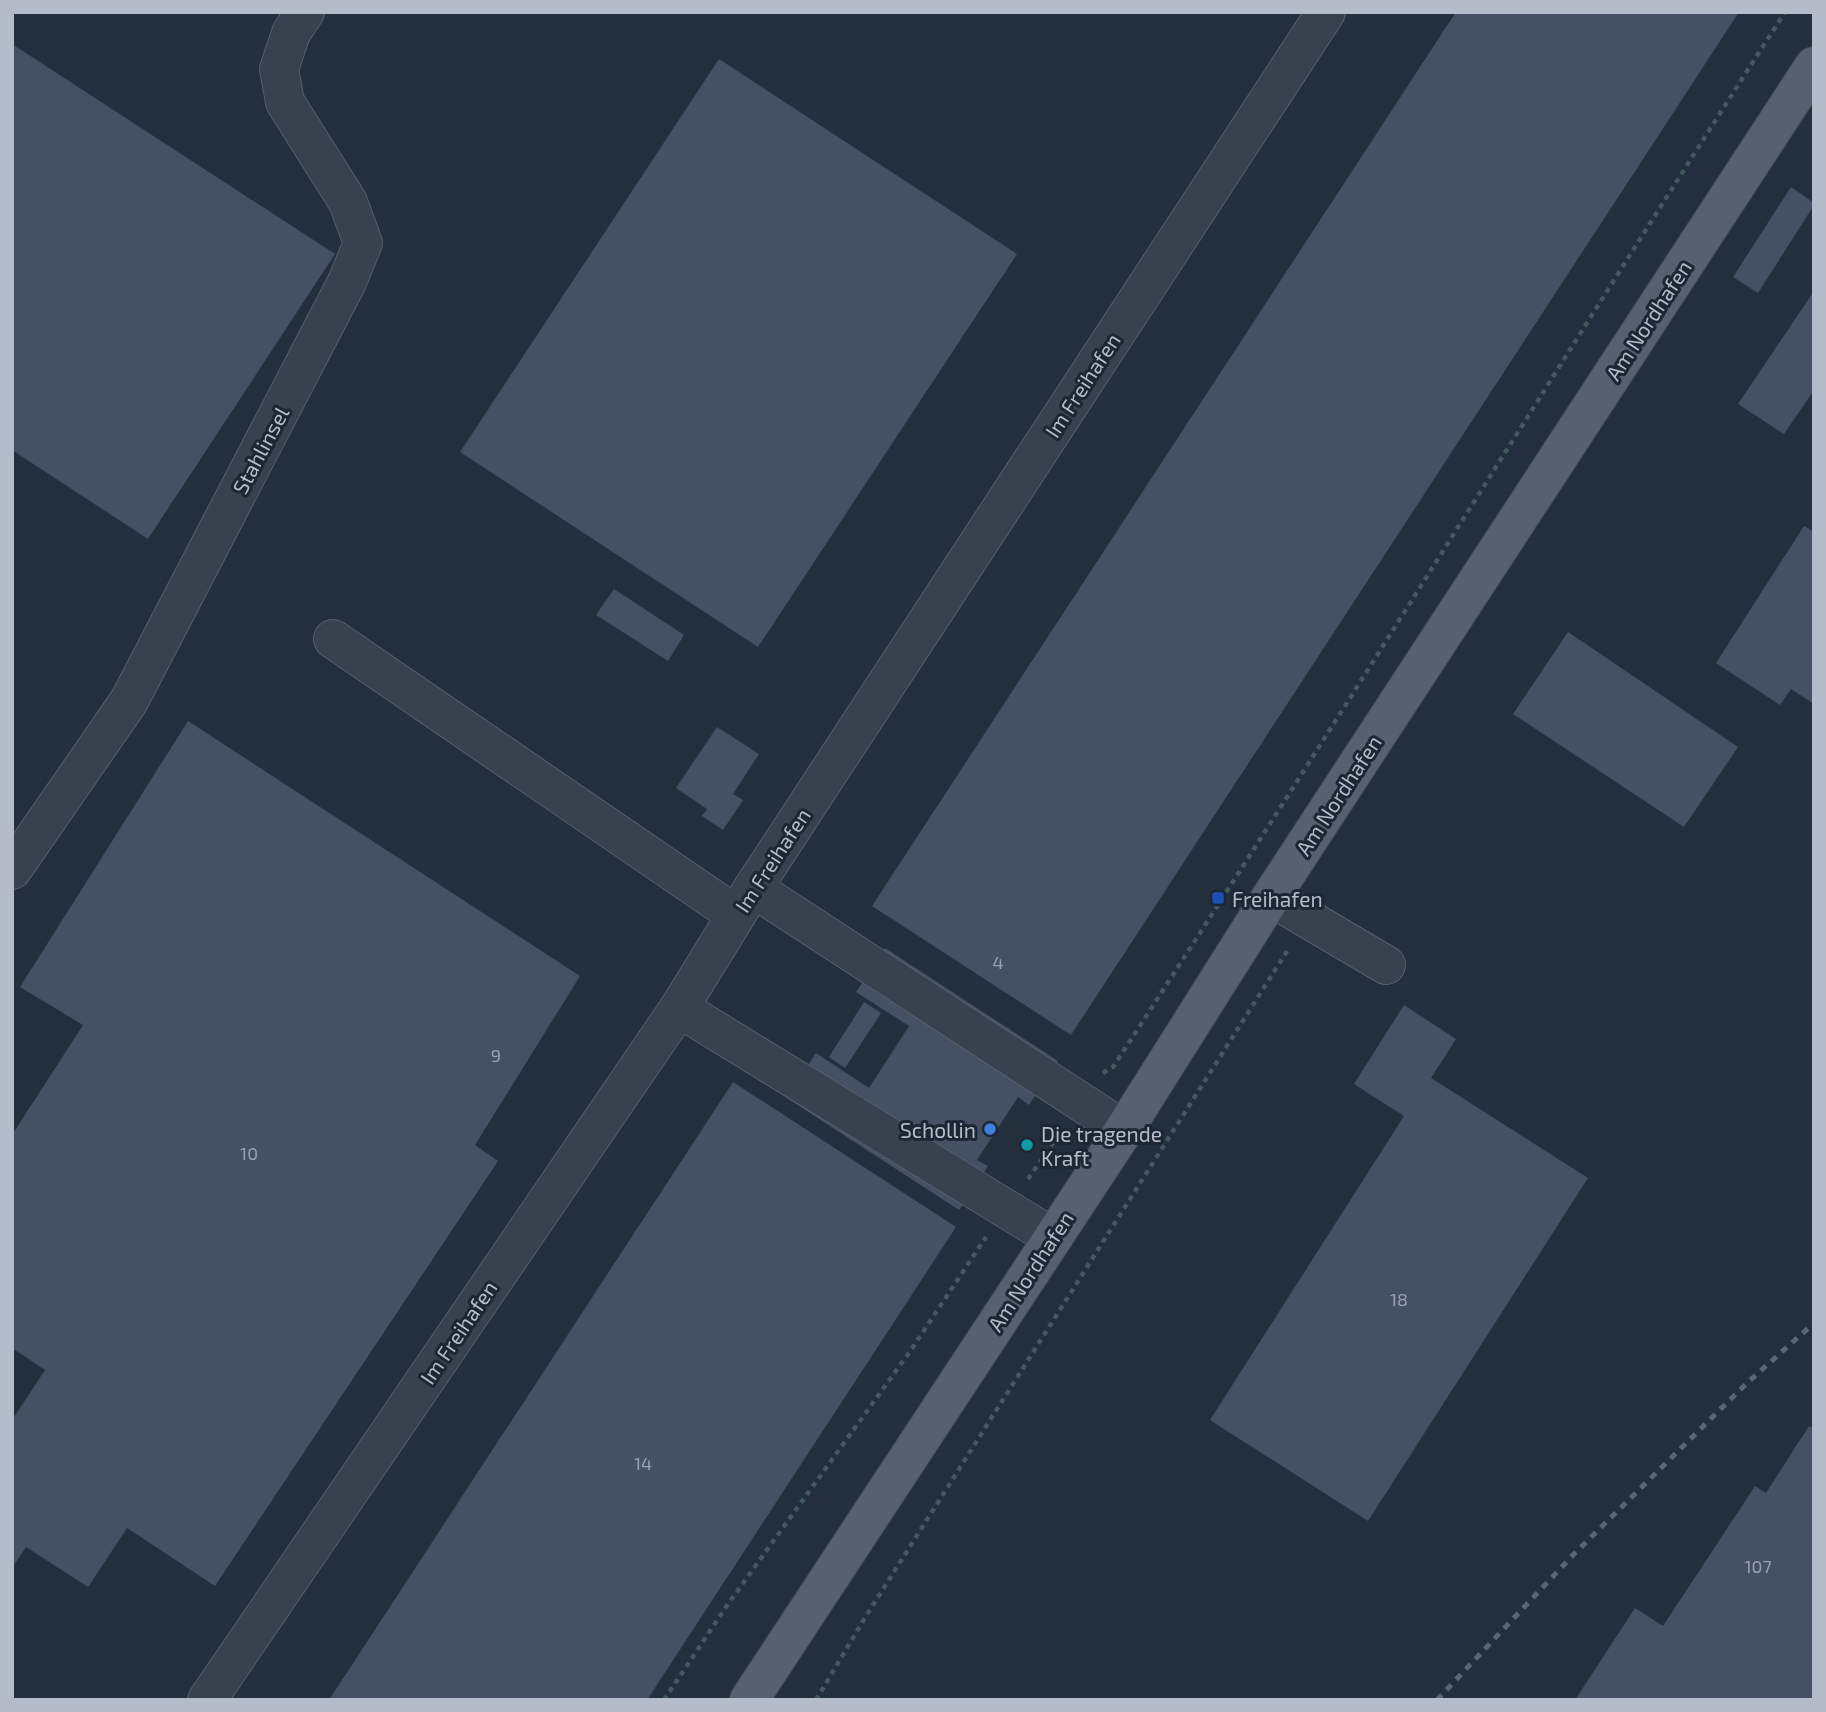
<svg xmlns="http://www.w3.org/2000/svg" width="1826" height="1712" viewBox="0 0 1826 1712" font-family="'Exo 2',sans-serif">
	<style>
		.building { fill: #455162 }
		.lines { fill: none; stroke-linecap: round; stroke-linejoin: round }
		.minor-casing { stroke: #565f6c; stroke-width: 40 }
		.major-casing { stroke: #414a57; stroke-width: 40 }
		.path { stroke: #44595c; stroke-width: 4.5; stroke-dasharray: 5 5; stroke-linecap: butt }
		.minor { stroke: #38414e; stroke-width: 38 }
		.major { stroke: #56606e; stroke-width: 38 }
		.rail { stroke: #5a6575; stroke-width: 5; stroke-dasharray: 7 7; stroke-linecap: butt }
		.transit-dot { fill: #1a4fb4; stroke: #1d2633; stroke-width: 2.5 }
		.shop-dot { fill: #3f7fe0; stroke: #1d2633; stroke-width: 2.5 }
		.culture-dot { fill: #0f9aa8; stroke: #1d2633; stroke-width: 2.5 }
		.labels { text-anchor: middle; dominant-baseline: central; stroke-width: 6; stroke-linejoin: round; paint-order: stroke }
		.number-label { font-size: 18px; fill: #98a1af }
		.street-label { font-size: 21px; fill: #b4bcc9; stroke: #1d2633 }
		.poi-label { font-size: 21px; fill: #b4bcc9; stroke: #1d2633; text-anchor: start }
	</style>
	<rect width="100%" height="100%" fill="#242f3e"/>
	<g class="building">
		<polygon points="1456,12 1739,12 1071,1035 872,906"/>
		<polygon points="12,44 335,254 148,539 12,450"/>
		<polygon points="719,59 1017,254 758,647 460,452"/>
		<polygon points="1791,187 1814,203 1814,205 1758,293 1733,277"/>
		<polygon points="1814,291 1814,390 1784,434 1738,404"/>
		<polygon points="1804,526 1814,532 1814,704 1791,689 1780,705 1716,663"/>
		<polygon points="614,589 684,635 668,661 596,615"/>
		<polygon points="1568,632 1738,747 1684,827 1513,714"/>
		<polygon points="188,721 580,976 475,1145 498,1161 215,1586 127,1528 88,1587 26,1547 12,1568 12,1420 45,1370 12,1348 12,1135 83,1025 20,987"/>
		<polygon points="717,727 759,754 733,794 743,800 723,830 702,816 707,809 676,788"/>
		<polygon points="885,948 1058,1061 1029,1105 1018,1097 977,1160 988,1166 959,1210 787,1098 816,1053 869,1088 909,1026 856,992"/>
		<polygon points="864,1002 881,1013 845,1068 829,1057"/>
		<polygon points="1404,1005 1456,1039 1431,1078 1588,1178 1368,1521 1210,1420 1404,1116 1354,1084"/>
		<polygon points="733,1082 956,1227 647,1700 329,1700"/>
		<polygon points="1809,1426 1814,1429 1814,1700 1575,1700 1635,1608 1663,1626 1755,1486 1766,1493"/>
	</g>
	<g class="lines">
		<defs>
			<g id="minor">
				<polyline points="333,639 736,915"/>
				<polyline points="12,870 129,701 347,282 363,243 348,202 285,102 279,69 291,33 305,12"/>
				<polyline points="753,888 1124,1130"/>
				<polyline points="1271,897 1386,965"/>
				<polyline points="679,1008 1052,1237"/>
				<polyline points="207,1700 679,1008 753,888 1326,12"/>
			</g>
			<polyline id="major" points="749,1700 1124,1130 1271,897 1814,66"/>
		</defs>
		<use href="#minor" class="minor-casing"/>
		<use href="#major" class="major-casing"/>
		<g class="path">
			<path d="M1103,1073L1113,1067C1341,718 1559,363 1785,12"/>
			<polyline points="1028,1179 1061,1132"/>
			<polyline points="664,1700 728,1604 911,1350 986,1237"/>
			<polyline points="816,1700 866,1616 1289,948"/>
		</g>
		<use href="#minor" class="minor"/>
		<use href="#major" class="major"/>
		<polyline class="rail" points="1437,1700 1574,1554 1747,1383 1814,1323"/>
	</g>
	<rect class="transit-dot" x="1211" y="891" width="14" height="14" rx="3.5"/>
	<circle class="shop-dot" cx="990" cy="1129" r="7"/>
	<circle class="culture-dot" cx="1027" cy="1145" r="7"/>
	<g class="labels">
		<g class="number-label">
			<text x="998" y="962">4</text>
			<text x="496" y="1055">9</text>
			<text x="249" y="1153">10</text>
			<text x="1399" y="1299">18</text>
			<text x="643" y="1463">14</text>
			<text x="1758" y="1566">107</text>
		</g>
		<g class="street-label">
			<text transform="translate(1648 320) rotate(-57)">Am Nordhafen</text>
			<text transform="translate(1082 385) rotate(-57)">Im Freihafen</text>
			<text transform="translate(260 450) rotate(-62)">Stahlinsel</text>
			<text transform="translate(1338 795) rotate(-57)">Am Nordhafen</text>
			<text transform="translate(772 860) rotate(-57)">Im Freihafen</text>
			<text transform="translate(1030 1271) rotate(-57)">Am Nordhafen</text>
			<text transform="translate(458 1332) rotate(-56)">Im Freihafen</text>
		</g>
		<g class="poi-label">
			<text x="1232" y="898">Freihafen</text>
			<text x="976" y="1129" text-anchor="end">Schollin</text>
			<text x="1041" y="1133">Die tragende<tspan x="1041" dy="24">Kraft</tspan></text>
		</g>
	</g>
	<rect width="1826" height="1712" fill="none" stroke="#b4bcc9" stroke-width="28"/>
</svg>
